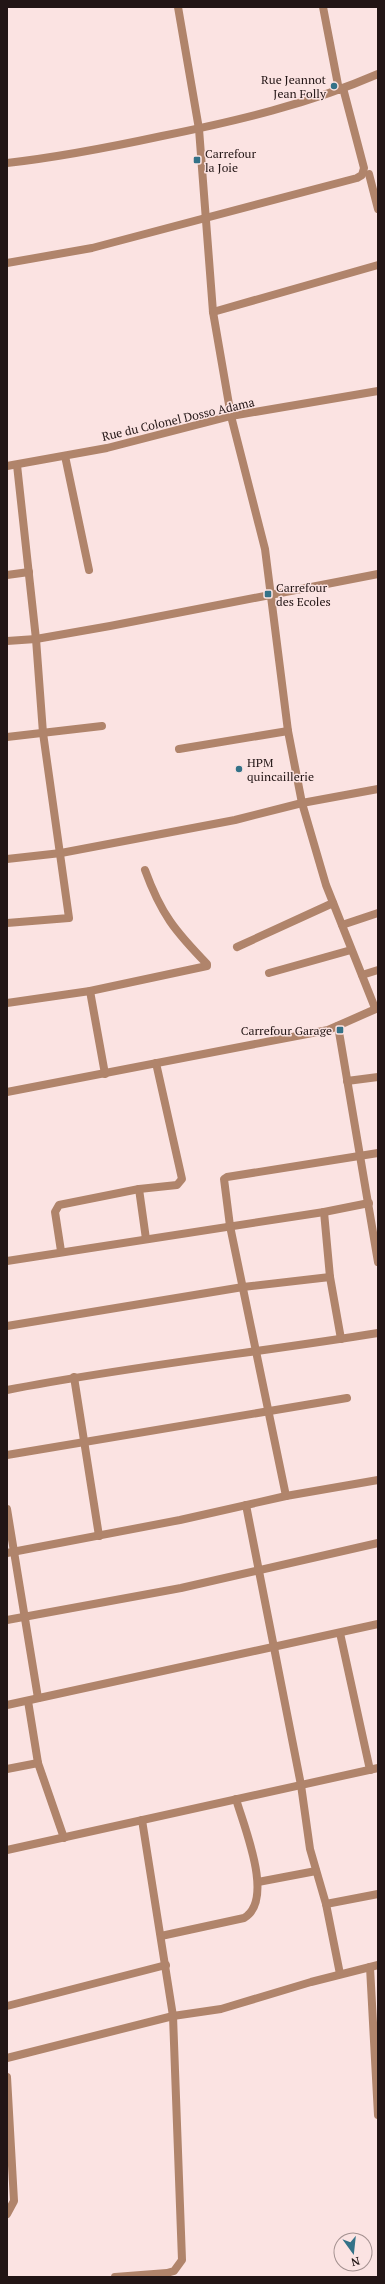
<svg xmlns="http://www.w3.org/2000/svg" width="385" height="2284" viewBox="0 0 385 2284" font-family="'PT Serif',serif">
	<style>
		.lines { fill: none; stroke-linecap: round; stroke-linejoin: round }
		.minor { stroke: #b0846b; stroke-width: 8 }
		.poi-dot { fill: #347288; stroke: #fbe3e2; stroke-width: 1.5 }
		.labels { text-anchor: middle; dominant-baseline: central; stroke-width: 3; stroke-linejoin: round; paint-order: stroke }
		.poi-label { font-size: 12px; fill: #221515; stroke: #fbe3e2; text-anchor: start }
		.street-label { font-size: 12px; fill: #221515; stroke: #fbe3e2 }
	</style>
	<rect width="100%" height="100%" fill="#fbe3e2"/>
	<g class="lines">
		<g class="minor">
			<polyline points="178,7 199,129 213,312 231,416 265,549 288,731 302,803 326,885 375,1008"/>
			<polyline points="323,7 339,90"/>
			<path d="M7,163C60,157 111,147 162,136C236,121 309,104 378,74"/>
			<polyline points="369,174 378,209"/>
			<polyline points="7,263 92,248 357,178 362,175 364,168 343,88"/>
			<polyline points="213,312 378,265"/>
			<polyline points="65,456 89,570"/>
			<polyline points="7,466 107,448 231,416 378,391"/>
			<polyline points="7,575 29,572"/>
			<polyline points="7,641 36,639 110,626 378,574"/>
			<polyline points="7,737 102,726"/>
			<polyline points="179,749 288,731"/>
			<polyline points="7,859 61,853 235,820 302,803 378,789"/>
			<polyline points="7,923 69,918 43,733 36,639 17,465"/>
			<polyline points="342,925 378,913"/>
			<polyline points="237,947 333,903"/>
			<polyline points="269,973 351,950"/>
			<polyline points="362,975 378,970"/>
			<polyline points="90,991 105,1074"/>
			<path d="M7,1003L90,991L207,966V964C175,931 161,914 145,870"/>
			<polyline points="338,1026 378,1262"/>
			<polyline points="347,1081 378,1077"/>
			<polyline points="7,1092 328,1030 378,1008"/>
			<polyline points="139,1189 146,1239"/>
			<polyline points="324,1212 330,1277 341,1339"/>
			<polyline points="61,1251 55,1212 59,1205 139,1189 177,1185 182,1179 156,1063"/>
			<polyline points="7,1261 324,1212 369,1203"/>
			<polyline points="7,1326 243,1287 330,1277"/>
			<polyline points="74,1377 99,1536"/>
			<path d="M7,1390C130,1366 255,1353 378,1333"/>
			<polyline points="7,1455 347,1398"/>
			<polyline points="286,1496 230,1226 224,1179 227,1177 378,1153"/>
			<polyline points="246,1505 301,1785 310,1849 326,1904 340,1974"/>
			<polyline points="7,1509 38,1698"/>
			<polyline points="7,1553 180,1520 286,1496 378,1480"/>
			<polyline points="7,1620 181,1588 378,1543"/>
			<polyline points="340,1633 370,1770"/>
			<polyline points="28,1701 38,1763 64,1838"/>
			<polyline points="7,1705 378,1624"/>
			<polyline points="7,1769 38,1763"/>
			<polyline points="7,1850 378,1768"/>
			<polyline points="258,1882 316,1871"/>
			<polyline points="326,1904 378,1894"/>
			<path d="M161,1936L244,1918C275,1900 244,1827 236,1799"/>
			<polyline points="370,1967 378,2115"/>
			<polyline points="7,2006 166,1965"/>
			<polyline points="7,2058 173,2016 221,2009 311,1982 378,1965"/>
			<polyline points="7,2077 14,2201 7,2214"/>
			<polyline points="115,2277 167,2273 174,2271 182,2260 173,2016 142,1820"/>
		</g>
	</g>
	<g class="poi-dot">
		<circle cx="334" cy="86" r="4"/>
		<rect x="193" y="156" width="8" height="8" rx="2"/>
		<rect x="264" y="590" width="8" height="8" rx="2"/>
		<circle cx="239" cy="769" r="4"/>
		<rect x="336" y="1026" width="8" height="8" rx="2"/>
	</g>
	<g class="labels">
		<g class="poi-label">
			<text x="326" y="79" text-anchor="end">Rue Jeannot<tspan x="326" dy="14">Jean Folly</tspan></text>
			<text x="205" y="153">Carrefour<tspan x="205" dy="14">la Joie</tspan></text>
			<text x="276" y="587">Carrefour<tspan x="276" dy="14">des Ecoles</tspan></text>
			<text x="247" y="762">HPM<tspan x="247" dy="14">quincaillerie</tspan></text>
			<text x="332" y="1030" text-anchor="end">Carrefour Garage</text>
		</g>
		<g class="street-label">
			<text transform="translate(178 419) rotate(-13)">Rue du Colonel Dosso Adama</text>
		</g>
	</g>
	<rect width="385" height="2284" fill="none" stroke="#221515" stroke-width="16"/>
	<g transform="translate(353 2252) rotate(165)"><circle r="19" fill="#fbe3e2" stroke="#a49190"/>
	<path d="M0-3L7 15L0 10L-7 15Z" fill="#347288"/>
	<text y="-6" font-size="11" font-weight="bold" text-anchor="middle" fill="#221515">N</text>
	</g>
</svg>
